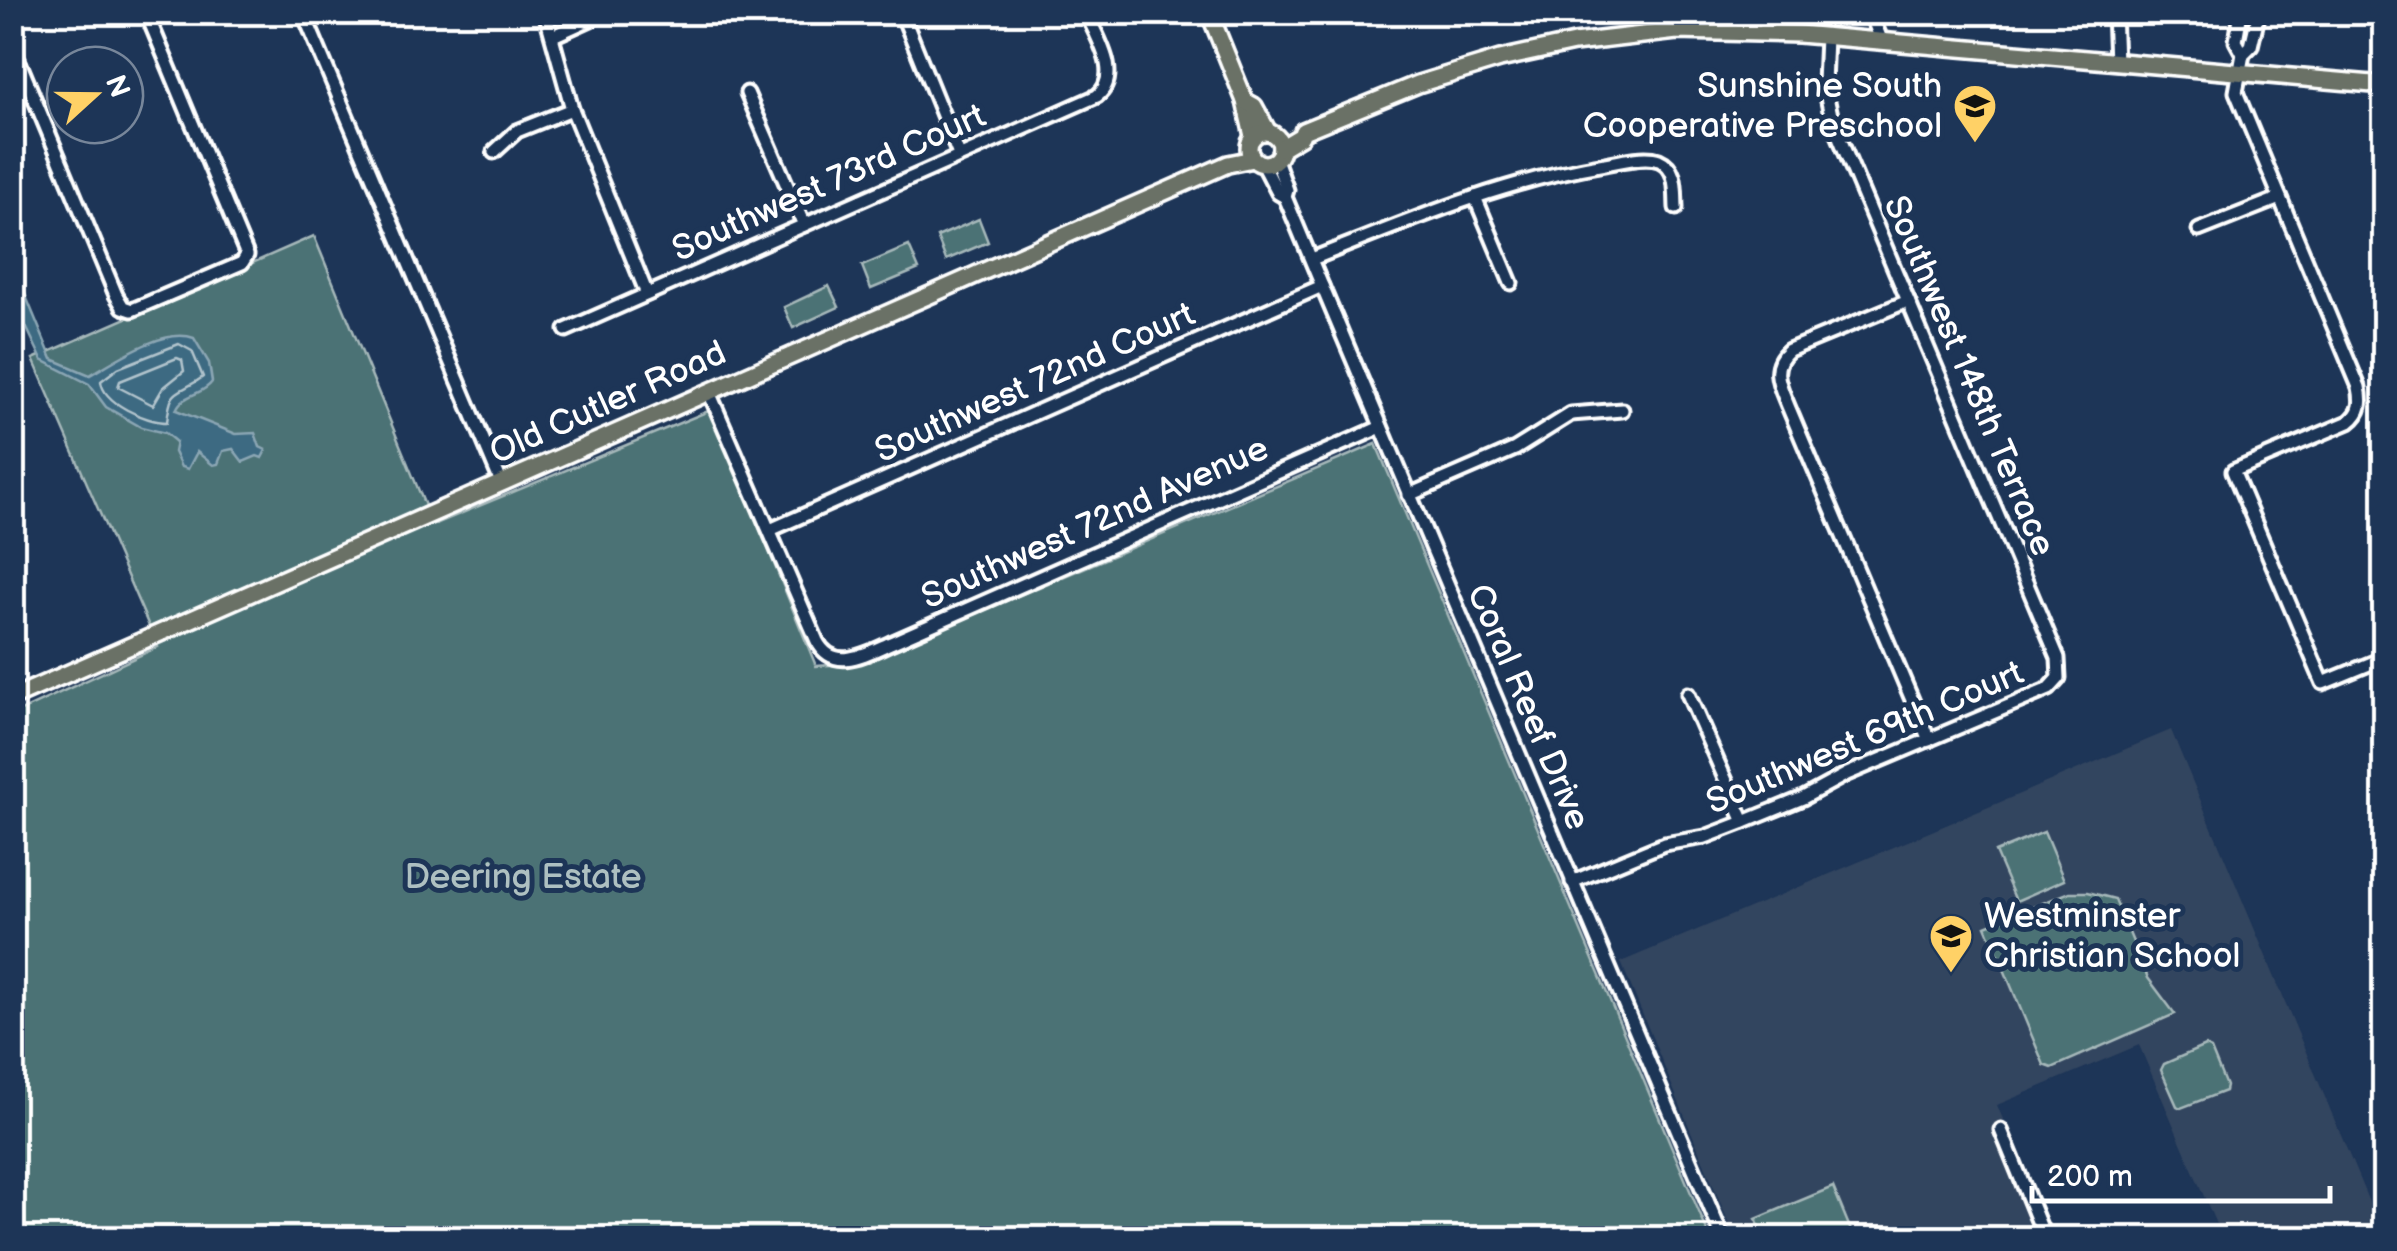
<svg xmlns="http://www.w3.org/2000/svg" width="2397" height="1251" viewBox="0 0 2397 1251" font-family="'Balsamiq Sans',sans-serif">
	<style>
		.built { fill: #33455f }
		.green { fill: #4c7275; stroke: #a6b8ba; stroke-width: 2.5 }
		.water { fill: #3e6b82; stroke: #8ba6b4; stroke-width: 2.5 }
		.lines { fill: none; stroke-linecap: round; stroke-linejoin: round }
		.shore { stroke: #b2c4cd; stroke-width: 2.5 }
		.minor-casing { stroke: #fff; stroke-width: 19 }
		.major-casing { stroke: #fff; stroke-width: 22 }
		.minor { stroke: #1d3557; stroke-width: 11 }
		.major { stroke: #6a7166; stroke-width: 15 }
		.labels { text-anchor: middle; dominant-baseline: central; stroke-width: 10; stroke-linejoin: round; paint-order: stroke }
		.poi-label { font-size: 35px; fill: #fff; stroke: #1d3557; text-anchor: end }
		.street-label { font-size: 35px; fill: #fff; stroke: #1d3557 }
		.park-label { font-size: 35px; fill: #aec0c1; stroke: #1d3557 }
	</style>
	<rect width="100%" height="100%" fill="#1d3557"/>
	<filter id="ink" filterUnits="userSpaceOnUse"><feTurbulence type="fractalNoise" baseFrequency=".01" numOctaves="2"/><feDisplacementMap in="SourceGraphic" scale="20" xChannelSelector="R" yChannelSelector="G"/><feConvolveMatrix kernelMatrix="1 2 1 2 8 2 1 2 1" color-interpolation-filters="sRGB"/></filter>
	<g filter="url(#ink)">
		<polygon class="built" points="2171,730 2384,1238 2222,1238 2139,1045 1997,1105 2053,1238 1735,1238 1621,962"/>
		<g class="green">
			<polygon points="979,219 988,242 946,260 937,237"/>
			<polygon points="314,236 433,525 711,410 816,666 860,663 1376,444 1710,1238 13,1238 12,715 158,647 33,359"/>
			<polygon points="909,246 919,269 871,289 862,266"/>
			<polygon points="829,286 839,307 793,328 784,307"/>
			<polygon points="2044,832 2064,880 2016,901 1995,852"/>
			<polygon points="2070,892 2088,892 2115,899 2148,978 2175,1014 2052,1068 2044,1065 1986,926"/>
			<polygon points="2205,1046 2211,1049 2226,1086 2225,1091 2181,1108 2177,1106 2161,1070 2164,1064"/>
			<polygon points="1833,1187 1854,1238 1764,1238 1756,1219"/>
		</g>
		<path class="water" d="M13,265L52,359L90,375C116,360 164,327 194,338L209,363L212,382C202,396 183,393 176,410L236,434L255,433L260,447L266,450L262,458L257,456L243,462L233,449L223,451L218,464L213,465L197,452L188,469L181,467L174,452L176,442L165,433L141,427L106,407L89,384L42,360L13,299Z"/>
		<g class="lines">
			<g class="shore">
				<path d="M179,344L192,351L203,377C177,396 171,385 167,422C146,422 103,403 101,381L118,368Z"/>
				<polygon points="177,358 182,360 184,371 163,388 153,405 118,387 120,381"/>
			</g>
			<defs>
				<g id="minor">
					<polyline points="303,12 501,482"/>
					<polyline points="545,12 572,109 647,294"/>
					<polyline points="1870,12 1882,42"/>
					<polyline points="2114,12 2116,62"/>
					<polyline points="2241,12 2236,41 2243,54"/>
					<path d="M2259,12L2251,46L2243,54L2236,92L2359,387C2362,402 2362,412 2349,422L2233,471L2323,683L2384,658"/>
					<polyline points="905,21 959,155"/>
					<polyline points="553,36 606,12"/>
					<polyline points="12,45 116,295 123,307 132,310 242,263 247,255 146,12"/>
					<polyline points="747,93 804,225"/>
					<polyline points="494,152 517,131 572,109"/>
					<polyline points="1276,159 1287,190 1285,197 1322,286 1723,1238"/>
					<polyline points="1263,164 1278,193 1285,197"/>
					<polyline points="1475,197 1511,283"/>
					<polyline points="2199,230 2280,198"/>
					<path d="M1312,259C1408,221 1502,181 1605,164C1620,161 1645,155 1659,160C1678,168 1675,191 1676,208"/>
					<path d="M1908,301L1789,350C1769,367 1780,386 1788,406L1929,740"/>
					<path d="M566,330L1097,96C1123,75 1096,37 1086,12"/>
					<path d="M709,392L817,641C834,674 867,653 893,642L1381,427"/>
					<polyline points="1409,495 1515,449 1571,414 1622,410"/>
					<polyline points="770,530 1322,286"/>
					<polyline points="1688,694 1744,822"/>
					<polyline points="1572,882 1664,844 1705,837 1744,822 1803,798 1847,774 2049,689 2059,678 2058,658 1832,120 1824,83 1826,37"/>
					<polyline points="2001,1130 2045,1238"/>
				</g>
				<g id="major">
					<polyline points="1209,12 1245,101 1253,136"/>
					<polyline points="1245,101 1254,106 1268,132"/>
					<circle cx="1265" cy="148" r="16"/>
					<polyline points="1281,148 1301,136 1303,131 1418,84 1500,59 1574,43 1677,31 1799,34 2384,85"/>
					<polyline points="12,698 1228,164 1253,159"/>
				</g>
			</defs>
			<use href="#minor" class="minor-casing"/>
			<use href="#major" class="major-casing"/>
			<use href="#minor" class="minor"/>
			<use href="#major" class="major"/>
		</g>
	</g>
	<defs>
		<symbol id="school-pin" viewBox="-11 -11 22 30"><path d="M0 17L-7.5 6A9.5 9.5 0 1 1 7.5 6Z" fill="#ffd166" stroke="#1d3557"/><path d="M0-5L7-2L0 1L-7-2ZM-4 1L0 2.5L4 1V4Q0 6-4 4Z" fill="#111"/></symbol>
	</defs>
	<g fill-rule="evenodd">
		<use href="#school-pin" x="1950" y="81" width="50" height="68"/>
		<use href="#school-pin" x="1926" y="911" width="50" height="68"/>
	</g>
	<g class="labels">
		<g class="poi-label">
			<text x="1942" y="86">Sunshine South<tspan x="1942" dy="40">Cooperative Preschool</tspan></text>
			<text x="1984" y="916" text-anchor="start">Westminster<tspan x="1984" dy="40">Christian School</tspan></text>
		</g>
		<g class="street-label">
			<text transform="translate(829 183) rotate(-24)">Southwest 73rd Court</text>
			<text transform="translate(1969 376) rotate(67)">Southwest 148th Terrace</text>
			<text transform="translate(1035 383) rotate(-24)">Southwest 72nd Court</text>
			<text transform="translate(608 403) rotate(-24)">Old Cutler Road</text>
			<text transform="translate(1095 523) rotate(-24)">Southwest 72nd Avenue</text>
			<text transform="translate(1528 707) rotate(67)">Coral Reef Drive</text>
			<text transform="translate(1865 738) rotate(-23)">Southwest 69th Court</text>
		</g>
		<g class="park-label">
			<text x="523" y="877">Deering Estate</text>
		</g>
	</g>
	<rect width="2397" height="1251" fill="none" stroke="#1d3557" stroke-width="50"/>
	<rect x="25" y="25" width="2347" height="1201" fill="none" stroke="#fff" stroke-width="4" filter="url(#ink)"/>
	<g transform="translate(95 95) rotate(69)"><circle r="48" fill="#1d3557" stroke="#77869a" stroke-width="2.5"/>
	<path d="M0-8L18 38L0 25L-18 38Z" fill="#ffd166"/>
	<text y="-15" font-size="28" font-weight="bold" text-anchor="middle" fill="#ffffff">N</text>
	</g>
	<path d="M2032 1186v15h298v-15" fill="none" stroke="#ffffff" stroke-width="5"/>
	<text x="2047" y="1186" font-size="30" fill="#ffffff" stroke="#1d3557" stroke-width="8" paint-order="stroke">200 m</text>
</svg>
